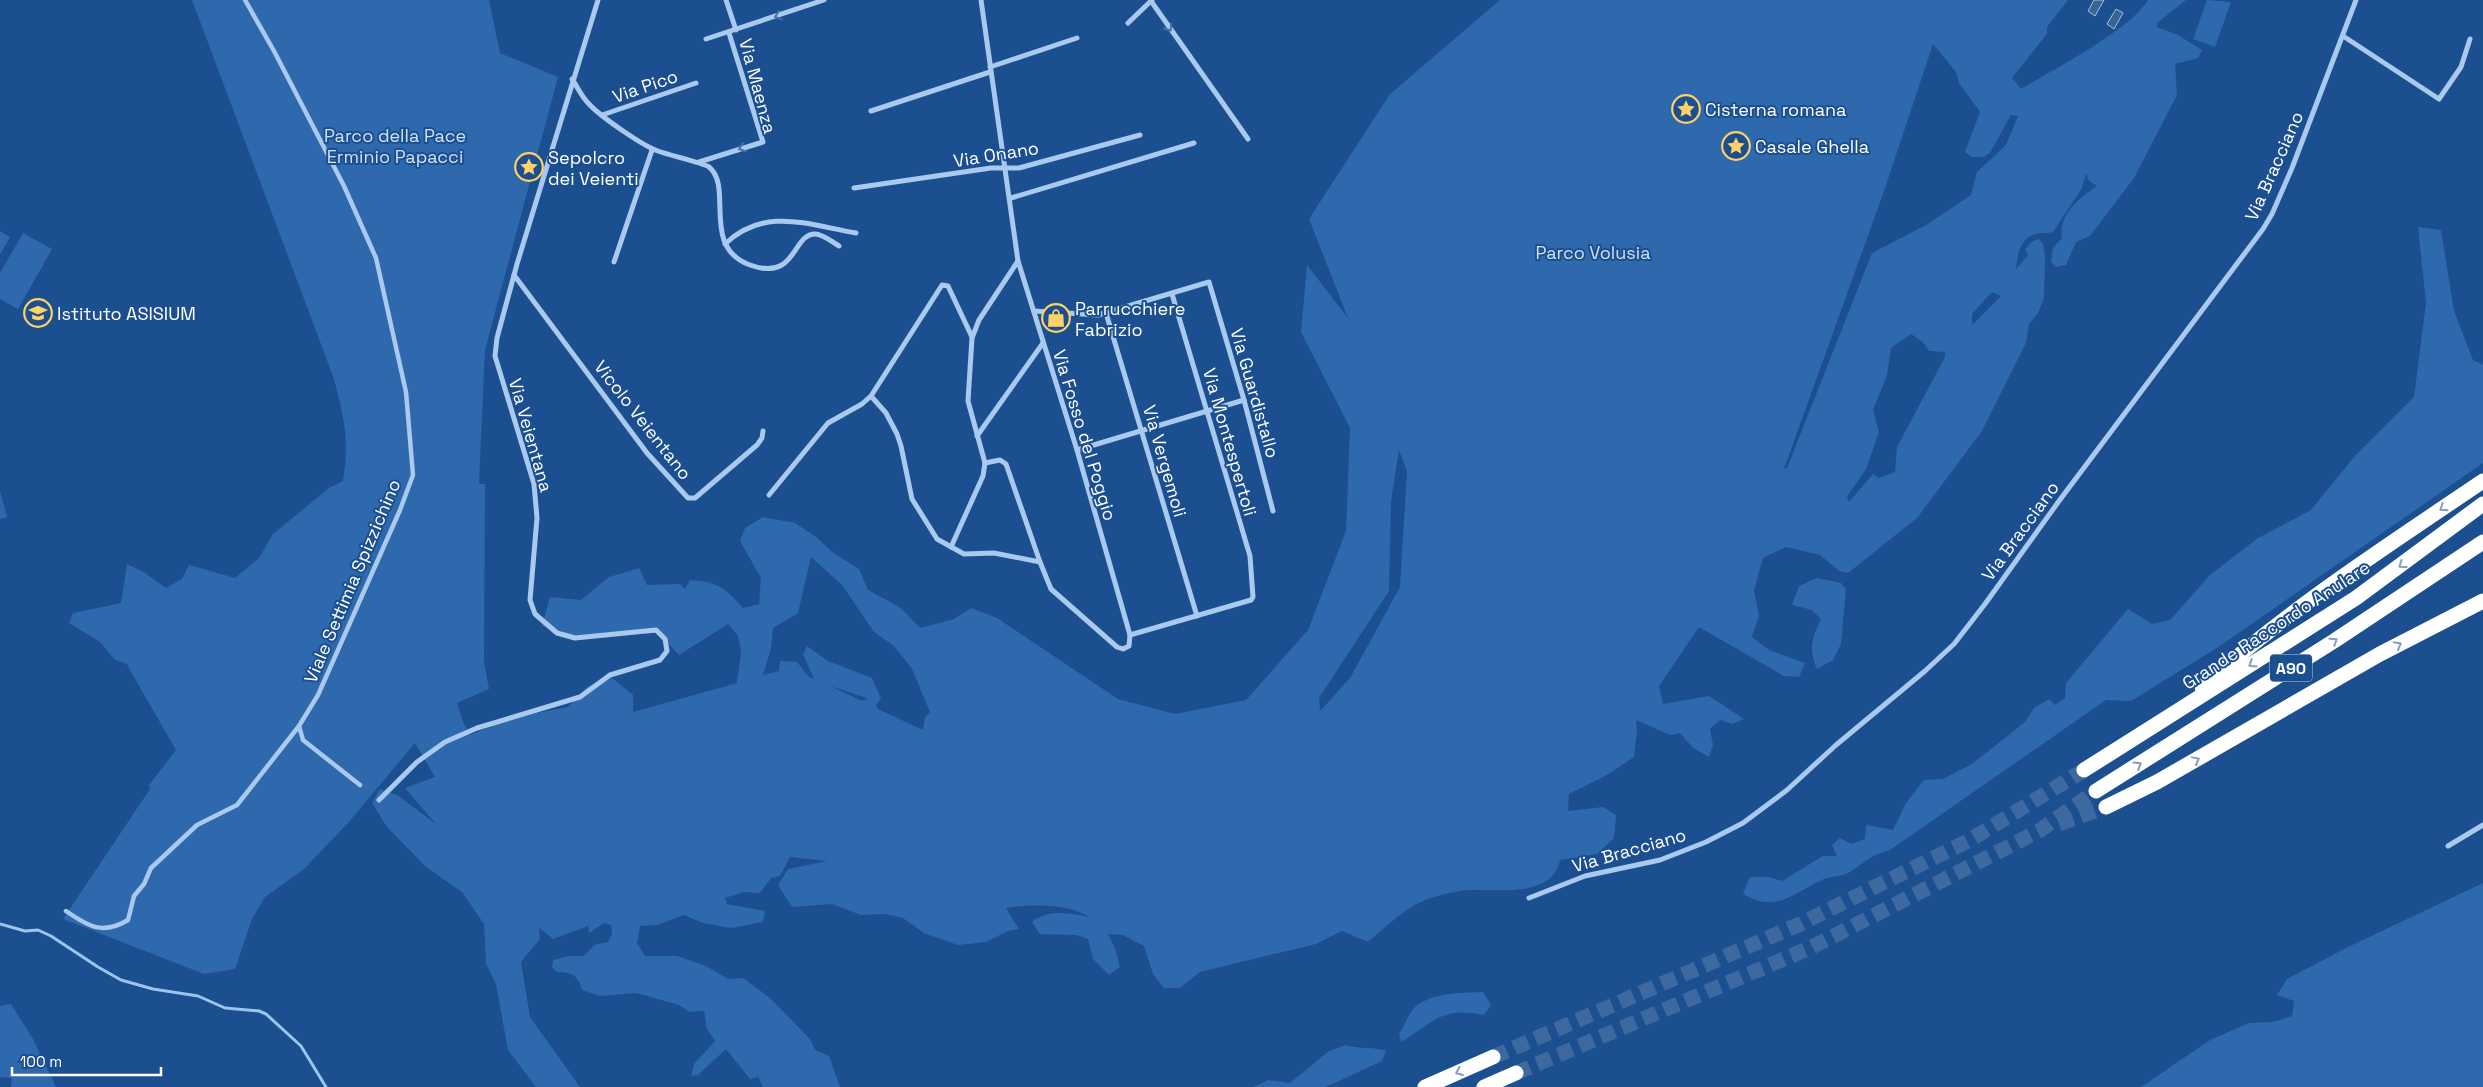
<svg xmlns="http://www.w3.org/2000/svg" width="2483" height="1087" viewBox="0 0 2483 1087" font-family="'Space Grotesk',sans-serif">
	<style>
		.green { fill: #2e69ad; fill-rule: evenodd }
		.water { fill: #3c6290; stroke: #9cc4f0 }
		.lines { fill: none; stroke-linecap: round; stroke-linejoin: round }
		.stream { stroke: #9cc4f0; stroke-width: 3 }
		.motorway-tunnel { stroke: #3d69a0; stroke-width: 15; stroke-dasharray: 15 8; stroke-linecap: butt }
		.pedestrian { stroke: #a9c9ee; stroke-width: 4.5 }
		.minor { stroke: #a9c9ee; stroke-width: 5 }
		.motorway { stroke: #fff; stroke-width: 15 }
		.oneway { stroke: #4674ac }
		.oneway2 { stroke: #829ec1 }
		.labels { text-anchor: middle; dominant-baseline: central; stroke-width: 4; stroke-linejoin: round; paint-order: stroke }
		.shield { fill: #1b4f8f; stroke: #bbcadd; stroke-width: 1 }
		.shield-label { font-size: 16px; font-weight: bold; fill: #fff }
		.street-label { font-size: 18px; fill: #fff; stroke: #1b4f8f }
		.poi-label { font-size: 18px; fill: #fff; stroke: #1b4f8f; text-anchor: start }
		.park-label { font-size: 18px; fill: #cfe3fa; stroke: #1b4f8f }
	</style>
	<rect width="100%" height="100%" fill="#1b4f8f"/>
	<g class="green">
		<path d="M192,0H489L500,53L558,77L485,350L479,484H485L484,662L489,689L457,703L463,722L470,735L515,717L568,707L588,686L612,678L633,695V712L737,683L741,652L738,636L728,624L679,655L658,633L579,637L542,626L550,597L581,600L609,577L639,568L647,585L680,584L685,589L690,580C718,582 724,587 743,608L759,604L761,578L740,541L745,528L763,517L795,523L816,537L831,551L859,569L868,590L901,608L920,628L954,619L971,608L997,618L1118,699L1175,714L1246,700L1308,630L1346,531L1350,428L1301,332L1307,265L1348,318L1309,219L1390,94L1500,0H2068L2047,27V34L2012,78L2021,89C2054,69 2129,31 2148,0H2186L2157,23V27L2178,35L2202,50L2198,58L2175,64L2177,95L2134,178L2090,236L2076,242L2066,265L2056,267L2051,262L2053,248L2062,238C2058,215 2079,198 2097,186L2089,181L2086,173L2082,188L2053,232C2046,234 2040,232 2033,235C2020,239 2017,257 2016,269L2028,255L2025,250L2030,243L2038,239L2043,243L2045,256L2044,299L2038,313L2029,324L2026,343L1982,431L1917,518L1848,573L1839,571L1820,555L1786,547L1763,558L1754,590L1759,616L1752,637L1769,650L1805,663L1799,677L1784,676L1699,627L1659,686L1663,704L1709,696L1744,719L1732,724L1720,720L1710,729L1713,745L1709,757L1693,748L1680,733L1670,735L1636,720L1637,730L1634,757L1607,775L1569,794L1568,811L1603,807L1616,815L1614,838L1597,854L1560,860C1552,898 1501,889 1471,890C1457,890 1436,896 1423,901C1402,910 1385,928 1368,942L1342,931L1316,944L1200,972L1180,988H1164L1153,974L1144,946L1123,935L1108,934L1115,948L1120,967L1109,975L1093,959L1088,939L1076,935L1040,934L1032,922C1050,908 1069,914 1090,917C1066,903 1033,904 1006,908L1019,929L1008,931L986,942L958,945L924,933L903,918L885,914L861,915L832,904L792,907L778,885L788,869L827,861L790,857L780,876L771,878L760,893L744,892L725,898L727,904L765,911L763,922L731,928L703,923L684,915L657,925L640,926L637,943L645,956H677L706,966L728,979L743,978L770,998L810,1039L815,1050L829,1056L840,1087H763L758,1077L750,1079L726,1049L698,1075L691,1076L694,1064L715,1041L707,1029L704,1011L690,1012L679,1005L636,993L600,996L582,990C578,975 572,972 557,972L552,967L553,960L569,956H584L594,945L608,942L612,934L611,925L604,923L589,933L588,926L553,939L539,928L540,939L521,962L530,1017L580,1087H536L508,1050L496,984L486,964L484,924L462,892L426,867L387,827L372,803L380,789L397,795L436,824L405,788L435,777L415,743L348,823L303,870L265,897L252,919L235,969L204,974L63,919L150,789L149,785L176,750L127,665L128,664L115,660L100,642L69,623L73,613L121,603L127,564L145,573L166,588L182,579L189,565L235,578L259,558L273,534L329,488L343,481C350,439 344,419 334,379ZM1933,44L1956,72L1959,83L1980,112L1965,152L1972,157H1984L1990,153L2011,115L2018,116L2006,145L1977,172L1971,195L1926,225L1872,253L1787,468L1784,469L1883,194ZM1992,292L2001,296L1972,325V314ZM1911,334L1923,342L1929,351L1945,352V357L1897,447L1895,472L1879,478L1873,474L1849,502L1847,497L1866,469L1879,432L1873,410L1887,375L1891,348ZM1399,450L1407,471L1400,587L1350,678L1320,711L1319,698L1389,591L1391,501ZM811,557L842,585L874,632L894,646L912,669L930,712L925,717L923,730L878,709L876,706L881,698L872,678L828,661L807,646L803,654L814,679L809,677L797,662L780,661L779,671L763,675L771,648L773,628L798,613ZM830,686L867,698V699L862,701Z"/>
		<polygon points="2207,0 2231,2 2215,47 2193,39"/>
		<path d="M2418,227L2441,230L2454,311L2473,360L2483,365V463L2220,646L2131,701L2106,700L1890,850C1871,855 1865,862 1850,872C1842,877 1832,876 1824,879C1792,893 1778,914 1743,894L1750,877H1769L1782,881L1823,856H1837L1832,845L1840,838L1851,844L1865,839L1866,825L1893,830L1906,803L1924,780L1943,779L1972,764L2025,722L2034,708L2049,699L2055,705L2065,698L2066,683L2128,609L2152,624L2170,620L2210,575L2258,538L2311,510L2354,457L2414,397L2426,303Z"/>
		<polygon points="0,231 10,237 0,255"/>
		<polygon points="23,233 52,249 18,309 0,299 0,273"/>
		<polygon points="0,491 7,517 0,519"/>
		<path d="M1817,578L1841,583L1846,589L1841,644L1833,660L1817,669C1808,648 1812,638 1821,619L1812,610L1792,605L1799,586Z"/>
		<polygon points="2483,883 2483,1087 2141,1087 2210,1040 2249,1023 2272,1022 2292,1016 2294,1001 2277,995 2287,979 2346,948"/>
		<path d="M1483,992L1491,1005L1484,1015C1442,1006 1434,1022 1401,1042L1399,1034C1404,1027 1409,1013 1415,1007C1433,992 1461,993 1483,992Z"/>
		<polygon points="11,1004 33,1039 56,1087 11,1087 12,1078 0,1077 0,1006"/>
		<path d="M1346,1045C1360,1050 1374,1046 1386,1051L1382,1061L1326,1087H1254L1268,1080L1290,1083L1329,1051Z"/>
	</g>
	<g class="water">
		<polygon points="2094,0 2104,0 2095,16 2088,11"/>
		<polygon points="2116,9 2123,13 2114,29 2107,24"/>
	</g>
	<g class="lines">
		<polyline class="stream" points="0,924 25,931 38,930 51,936 98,967 121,980 153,989 198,996 225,1008 259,1011 266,1014 301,1046 326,1087"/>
		<g class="motorway-tunnel">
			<polyline points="2059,824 2106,807"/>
			<polyline points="1493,1057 1800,924 1970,840 2084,770"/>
			<polyline points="1516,1073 1812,947 2039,831 2096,791"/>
		</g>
		<g class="pedestrian">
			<polyline points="299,726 303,740 360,785"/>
			<path d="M66,911C89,927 103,935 128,920L134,896L144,884L151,868L197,825L237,805L299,726L318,695L400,510L413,475L406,392L376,258L344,186L274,51L245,0"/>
		</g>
		<g class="minor">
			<polyline points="726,0 736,30"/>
			<polyline points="1151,1 1248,139"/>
			<polyline points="1128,23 1152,0"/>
			<polyline points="2343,36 2439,99 2461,67 2470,39"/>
			<polyline points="706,39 824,0"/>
			<polyline points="990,67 1077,38"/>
			<path d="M572,79C578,88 582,97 589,104C601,117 643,146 658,151C668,155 704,163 709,167C734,187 700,247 750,265C797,282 792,234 815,234C823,234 832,242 839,246"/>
			<polyline points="871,111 990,72"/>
			<polyline points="602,115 696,83"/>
			<polyline points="699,162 763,142 729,33"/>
			<polyline points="854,188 991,168 1019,168 1140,135"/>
			<polyline points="1011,198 1194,143"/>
			<path d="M725,244C765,206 808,225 856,233"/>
			<polyline points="1018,261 979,320 972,338 968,401 985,463 1000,460 1006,464 1040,562"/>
			<polyline points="614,262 652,150"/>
			<polyline points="514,275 647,453 688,498 695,498 757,445 762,438 763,431"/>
			<polyline points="1034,311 1098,315 1209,282 1244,400 1273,511"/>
			<polyline points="1106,313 1197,616"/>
			<polyline points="871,396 886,413 897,434 901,446 912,499 937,539 964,554 994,553 1040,562 1051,589 1117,647 1123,649 1129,646 1130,635 1077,450 1018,261 981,0"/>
			<polyline points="977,436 1043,343"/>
			<polyline points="1077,450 1244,400"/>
			<polyline points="769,495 828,423 862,404 871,396 942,285 948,286 972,337"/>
			<polyline points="951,547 983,476 985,463"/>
			<polyline points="1130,635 1251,600 1253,597 1250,556 1172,294"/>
			<polyline points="379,800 417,762 445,742 477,728 580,697 610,675 660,660 667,651 665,639 656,630 575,638 557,633 535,614 530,600 537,518 534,484 495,356 497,338 517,264 598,0"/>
			<polyline points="2448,846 2483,825"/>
			<polyline points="1529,898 1585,876 1660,860 1706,842 1743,823 1787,790 1836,745 1925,671 1954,644 1985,604 2059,501 2263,229 2272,214 2292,168 2356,0"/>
		</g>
		<g class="motorway">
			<path d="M2202,687C2289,609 2387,546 2483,481"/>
			<polyline points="2084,770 2356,598 2483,504"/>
			<polyline points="2096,791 2334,641 2483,542"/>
			<polyline points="2106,807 2157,782 2380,654 2483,601"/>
			<polyline points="1425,1087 1493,1057"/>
			<polyline points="1484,1087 1516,1073"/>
		</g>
	</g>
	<defs><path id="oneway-chevron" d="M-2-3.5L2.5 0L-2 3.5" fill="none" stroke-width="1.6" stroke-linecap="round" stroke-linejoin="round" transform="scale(1.25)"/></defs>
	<g class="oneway">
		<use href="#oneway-chevron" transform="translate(778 16) rotate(161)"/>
		<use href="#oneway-chevron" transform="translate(1169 28) rotate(55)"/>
		<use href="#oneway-chevron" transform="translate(742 148) rotate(162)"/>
	</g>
	<g class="oneway2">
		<use href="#oneway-chevron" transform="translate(2443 508) rotate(146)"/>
		<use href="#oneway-chevron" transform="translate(2402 565) rotate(144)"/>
		<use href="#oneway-chevron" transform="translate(2334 641) rotate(-33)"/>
		<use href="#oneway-chevron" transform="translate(2398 645) rotate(-28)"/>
		<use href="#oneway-chevron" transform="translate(2252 664) rotate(148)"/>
		<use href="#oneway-chevron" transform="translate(2196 760) rotate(-29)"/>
		<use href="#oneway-chevron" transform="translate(2138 765) rotate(-32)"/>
		<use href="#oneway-chevron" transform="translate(1459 1072) rotate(156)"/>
	</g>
	<defs>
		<symbol id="sight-ring" viewBox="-11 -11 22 22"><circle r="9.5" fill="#1b4f8f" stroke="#ffd166" stroke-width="1.5"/><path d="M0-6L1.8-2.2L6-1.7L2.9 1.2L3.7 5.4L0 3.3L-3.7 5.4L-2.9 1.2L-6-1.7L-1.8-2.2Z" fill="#ffd166"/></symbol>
		<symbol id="school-ring" viewBox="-11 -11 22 22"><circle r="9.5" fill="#1b4f8f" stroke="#ffd166" stroke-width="1.5"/><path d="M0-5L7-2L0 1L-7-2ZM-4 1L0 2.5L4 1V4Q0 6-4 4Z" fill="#ffd166"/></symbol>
		<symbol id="shop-ring" viewBox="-11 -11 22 22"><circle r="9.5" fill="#1b4f8f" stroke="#ffd166" stroke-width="1.5"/><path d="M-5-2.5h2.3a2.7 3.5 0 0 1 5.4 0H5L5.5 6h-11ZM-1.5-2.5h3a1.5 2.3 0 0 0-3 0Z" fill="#ffd166"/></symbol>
	</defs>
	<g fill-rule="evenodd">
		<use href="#sight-ring" x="1670" y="93" width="32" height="32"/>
		<use href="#sight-ring" x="1720" y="130" width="32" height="32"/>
		<use href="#sight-ring" x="513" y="151" width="32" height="32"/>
		<use href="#school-ring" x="22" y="297" width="32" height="32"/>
		<use href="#shop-ring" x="1040" y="302" width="32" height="32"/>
	</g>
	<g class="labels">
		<rect class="shield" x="2270" y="654.5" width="42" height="27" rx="4"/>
		<g class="shield-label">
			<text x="2291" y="668">A90</text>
		</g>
		<g class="street-label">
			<text transform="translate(645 86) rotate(-19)">Via Pico</text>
			<text transform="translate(758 86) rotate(75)">Via Maenza</text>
			<text transform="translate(996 154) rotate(-9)">Via Onano</text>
			<text transform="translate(2274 166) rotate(-66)">Via Bracciano</text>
			<text transform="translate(1255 393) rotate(74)">Via Guardistallo</text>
			<text transform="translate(643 420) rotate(52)">Vicolo Veientano</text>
			<text transform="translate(531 435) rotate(74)">Via Veientana</text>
			<text transform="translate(1085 435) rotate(73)">Via Fosso del Poggio</text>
			<text transform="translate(1230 442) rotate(74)">Via Montespertoli</text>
			<text transform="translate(1165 461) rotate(74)">Via Vergemoli</text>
			<text transform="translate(2020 531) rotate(-54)">Via Bracciano</text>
			<text transform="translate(352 581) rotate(-67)">Viale Settimia Spizzichino</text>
			<text transform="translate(2276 625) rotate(-33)">Grande Raccordo Anulare</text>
			<text transform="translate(1629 850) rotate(-16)">Via Bracciano</text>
		</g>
		<g class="poi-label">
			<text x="1705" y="109">Cisterna romana</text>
			<text x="1755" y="146">Casale Ghella</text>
			<text x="548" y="157">Sepolcro<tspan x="548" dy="21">dei Veienti</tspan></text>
			<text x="1075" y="308">Parrucchiere<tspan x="1075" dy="21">Fabrizio</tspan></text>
			<text x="57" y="313">Istituto ASISIUM</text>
		</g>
		<g class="park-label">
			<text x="395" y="135">Parco della Pace<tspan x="395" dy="21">Erminio Papacci</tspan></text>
			<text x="1593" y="252">Parco Volusia</text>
		</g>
	</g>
	<path d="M12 1067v8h149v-8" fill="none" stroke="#ffffff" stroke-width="2.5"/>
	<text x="20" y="1067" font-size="15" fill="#ffffff" stroke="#1b4f8f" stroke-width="4" paint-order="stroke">100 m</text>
</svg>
